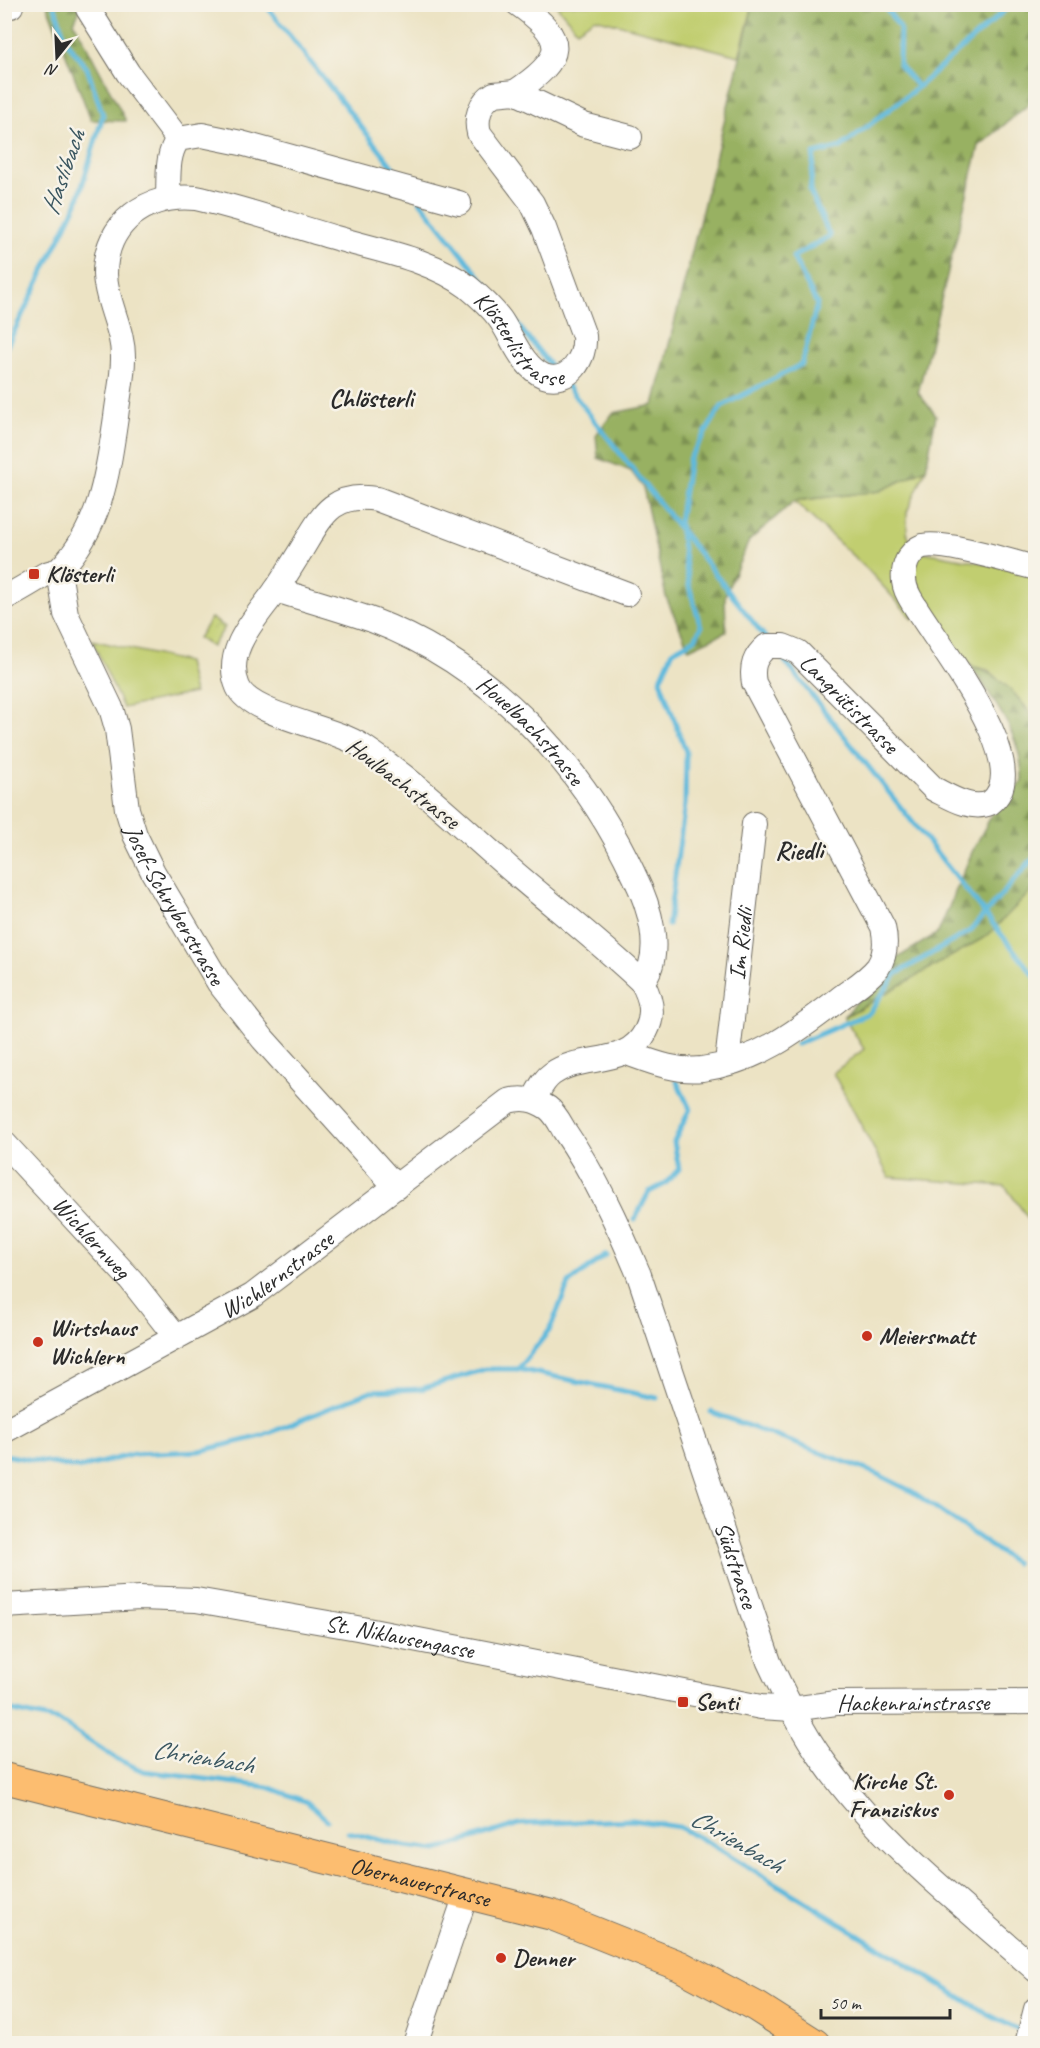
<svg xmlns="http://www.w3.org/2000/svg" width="1040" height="2048" viewBox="0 0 1040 2048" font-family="Caveat,sans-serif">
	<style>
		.green { fill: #c1ce70; stroke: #767c4e; stroke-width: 1.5 }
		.forest { fill: url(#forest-firs); stroke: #626e46; stroke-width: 1.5 }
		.park { fill: url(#park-crowns); stroke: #767c4e; stroke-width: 1.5 }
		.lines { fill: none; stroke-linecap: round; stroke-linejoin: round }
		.stream { stroke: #5eb9dc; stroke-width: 5 }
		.minor-casing { stroke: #6f6b61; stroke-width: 26 }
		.major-casing { stroke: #6f6b61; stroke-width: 32 }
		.minor { stroke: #fff; stroke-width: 24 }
		.major { stroke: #fcbd6f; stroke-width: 30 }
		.poi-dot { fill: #c8321e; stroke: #f7f3e8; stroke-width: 2 }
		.labels { text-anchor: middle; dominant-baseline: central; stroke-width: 5; stroke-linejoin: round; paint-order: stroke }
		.street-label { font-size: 24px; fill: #2b2b2b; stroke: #f7f3e8 }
		.poi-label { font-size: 24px; font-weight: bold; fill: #2b2b2b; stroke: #f7f3e8; text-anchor: start }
		.water-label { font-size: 26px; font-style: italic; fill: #3a5660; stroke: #f7f3e8 }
		.neighbourhood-label { font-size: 26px; font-weight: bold; fill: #2b2b2b; stroke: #f7f3e8 }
	</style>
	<defs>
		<pattern id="forest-firs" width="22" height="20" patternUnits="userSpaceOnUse" patternTransform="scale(1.5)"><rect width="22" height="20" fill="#98b162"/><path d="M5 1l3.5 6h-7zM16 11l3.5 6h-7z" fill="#7c9051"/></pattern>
		<pattern id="park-crowns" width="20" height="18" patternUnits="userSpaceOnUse" patternTransform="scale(1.5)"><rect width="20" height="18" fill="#c1ce70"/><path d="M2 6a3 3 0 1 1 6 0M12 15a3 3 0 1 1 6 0" fill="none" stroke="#a6b161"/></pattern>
	</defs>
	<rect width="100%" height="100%" fill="#f7f3e8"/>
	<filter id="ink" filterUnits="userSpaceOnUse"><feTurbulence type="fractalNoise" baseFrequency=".0167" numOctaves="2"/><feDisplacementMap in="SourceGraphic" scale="12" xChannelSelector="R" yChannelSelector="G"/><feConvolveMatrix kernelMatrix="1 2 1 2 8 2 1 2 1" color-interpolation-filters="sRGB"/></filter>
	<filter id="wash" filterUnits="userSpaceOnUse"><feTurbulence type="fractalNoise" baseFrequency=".008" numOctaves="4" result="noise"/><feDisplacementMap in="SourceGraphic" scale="24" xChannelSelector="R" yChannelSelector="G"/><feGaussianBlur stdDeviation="1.35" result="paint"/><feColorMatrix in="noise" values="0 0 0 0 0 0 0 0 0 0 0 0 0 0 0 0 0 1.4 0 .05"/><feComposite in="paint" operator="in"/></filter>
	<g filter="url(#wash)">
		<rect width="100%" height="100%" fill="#ece3c4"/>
		<g class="green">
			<polygon points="556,5 753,5 739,56 595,18 577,30"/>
			<polygon points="926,469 907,512 907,532 912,547 913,619 868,570 794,501 880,491"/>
			<polygon points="924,552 1035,573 1035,722 1026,707 988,670 971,666 916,599 910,563"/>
			<polygon points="92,640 187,662 194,693 123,708"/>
			<polygon points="1035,887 1035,1228 1005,1186 889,1177 833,1073 864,1049 844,1017 987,936"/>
		</g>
		<g class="forest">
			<polygon points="47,5 82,5 74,22 126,121 91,120"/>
			<polygon points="753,5 1035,5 1035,99 979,146 918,393 936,415 926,469 880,491 794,501 749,541 725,595 726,632 689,649 666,597 643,487 631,471 598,458 596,435 613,413 654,405"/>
			<path d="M971,666C999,673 1021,698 1035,722V887L987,936L844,1017L889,963L938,933L972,852L996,807L1010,798L1022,781C1023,736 994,702 971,666Z"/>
		</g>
		<polygon class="park" points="211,618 225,627 212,647 198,638"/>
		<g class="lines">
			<g class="stream">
				<polyline points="265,4 403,180"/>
				<polyline points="883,4 900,28 899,65 918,87"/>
				<polyline points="420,201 496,297"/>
				<polyline points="513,319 554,370"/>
				<polyline points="4,352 77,203 103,115 87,68 66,41 54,4"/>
				<polyline points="564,382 768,641"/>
				<polyline points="780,655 1036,978"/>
				<polyline points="668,925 685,804 686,752 660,680 673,651 695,639 701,627 689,586 679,522 689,459 722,406 802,364 817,304 793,257 830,236 810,191 814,154 841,147 918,87 1012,4"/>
				<polyline points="797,1044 869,1013 896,974 970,931 1036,855"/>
				<polyline points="635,1219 649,1192 665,1184 679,1169 674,1142 690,1109 677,1082"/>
				<polyline points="518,1369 549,1331 569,1283 606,1255"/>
				<polyline points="711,1412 875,1473 913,1492 1015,1563"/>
				<polyline points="4,1455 80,1468 134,1454 200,1451 262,1436 371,1391 421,1389 485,1369 518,1369 657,1398"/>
				<polyline points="1034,1567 1036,1567"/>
				<polyline points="4,1709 59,1721 117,1759 143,1771 268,1787 307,1802 327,1820"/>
				<polyline points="348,1832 405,1846 437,1850 519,1824 633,1820 679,1827 713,1845 989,2015 1023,2032"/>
			</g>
		</g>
	</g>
	<g filter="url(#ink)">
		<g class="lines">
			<defs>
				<g id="minor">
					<polyline points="4,5 11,6"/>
					<polyline points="88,9 128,73 178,139"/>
					<path d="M515,92C565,58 569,40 518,4"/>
					<path d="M168,197C169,177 166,156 178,139L202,135L241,143L459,203"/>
					<path id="s1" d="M59,571L66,614L111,708L117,729L127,809L135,835L153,872L219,983L263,1039L396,1187"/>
					<path id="s2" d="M276,590C308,600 340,609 372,620C489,664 582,763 634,875C649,905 665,953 642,982"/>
					<path id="s3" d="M4,598C18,591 31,583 44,575C49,572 57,572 60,569C101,528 108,471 116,417C118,398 123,378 123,359C124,330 106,303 105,274C105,222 148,193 196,198C243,208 290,225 336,238C380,251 431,259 468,287C479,296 491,307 500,319C512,336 522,367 544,376C569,385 586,358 584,336L544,228L532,203L479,133C475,118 480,102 494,94L515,92L584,125L630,137"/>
					<path id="s4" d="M627,1053C652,1062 676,1072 702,1069C759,1061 796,1032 839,999C852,989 868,980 878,967C886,955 886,940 883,927L754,683C751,667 754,657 767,646H783L798,652L934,789C950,797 971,811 990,803C1040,766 930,636 909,596C903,585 902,573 907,561C910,555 916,548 923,546C945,541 1011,562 1036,568"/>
					<path id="s5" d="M727,1063L754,824"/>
					<path d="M533,1100C539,1091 543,1080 552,1074C583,1052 626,1069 646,1031C655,1014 651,998 642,982C600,942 553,906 508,867C461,826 415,781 362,746C332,726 251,716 238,687C222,651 257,617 276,590C284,578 292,565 300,552C321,518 331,491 377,499L627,594"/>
					<path id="s6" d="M4,1143L131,1280L175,1336"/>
					<path id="s7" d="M4,1431L252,1296L508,1101C523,1097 535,1099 548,1108C555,1113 560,1123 564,1130C595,1175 618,1225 639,1275L769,1662C785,1696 802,1732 824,1762C881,1843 963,1905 1036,1970"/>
					<path id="s8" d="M4,1606L140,1598L196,1600L357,1628L761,1707L792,1709L836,1703L1036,1702"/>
					<polyline points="415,2044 467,1892"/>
					<polyline points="1027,2044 1036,2009"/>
				</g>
				<g id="major">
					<path id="s9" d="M4,1778L552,1915L680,1966L757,2007L815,2044"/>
				</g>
			</defs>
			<use href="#minor" class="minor-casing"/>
			<use href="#major" class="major-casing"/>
			<use href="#minor" class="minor"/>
			<use href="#major" class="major"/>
		</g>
	</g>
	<g class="poi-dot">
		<rect x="28" y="568" width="12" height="12" rx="3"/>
		<circle cx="867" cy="1336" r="6"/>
		<circle cx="38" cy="1342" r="6"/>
		<rect x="677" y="1696" width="12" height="12" rx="3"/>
		<circle cx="949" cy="1795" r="6"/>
		<circle cx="501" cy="1958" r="6"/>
	</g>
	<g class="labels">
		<g class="street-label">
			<text stroke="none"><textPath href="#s3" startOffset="872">Klösterlistrasse</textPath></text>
			<text stroke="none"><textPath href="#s4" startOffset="748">Langrütistrasse</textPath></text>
			<text stroke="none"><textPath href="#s2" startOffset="296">Houelbachstrasse</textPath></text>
			<text transform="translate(403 783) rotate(37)">Houlbachstrasse</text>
			<text stroke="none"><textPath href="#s1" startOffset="358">Josef-Schryberstrasse</textPath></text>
			<text stroke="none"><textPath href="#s5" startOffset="120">Im Riedli</textPath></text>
			<text stroke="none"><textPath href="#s6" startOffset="129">Wichlernweg</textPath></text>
			<text stroke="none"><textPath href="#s7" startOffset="315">Wichlernstrasse</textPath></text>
			<text stroke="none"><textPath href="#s7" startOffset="1143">Südstrasse</textPath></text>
			<text stroke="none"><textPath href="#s8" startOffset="399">St. Niklausengasse</textPath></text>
			<text stroke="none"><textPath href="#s8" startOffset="920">Hackenrainstrasse</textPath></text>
			<text stroke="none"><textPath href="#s9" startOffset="429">Obernauerstrasse</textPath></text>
		</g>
		<g class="poi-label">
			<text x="46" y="574">Klösterli</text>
			<text x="50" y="1328">Wirtshaus<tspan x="50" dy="28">Wichlern</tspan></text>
			<text x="879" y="1336">Meiersmatt</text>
			<text x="695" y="1702">Senti</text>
			<text x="937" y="1781" text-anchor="end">Kirche St.<tspan x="937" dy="28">Franziskus</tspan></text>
			<text x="513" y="1958">Denner</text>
		</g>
		<g class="water-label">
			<text transform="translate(63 172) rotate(-71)">Haslibach</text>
			<text transform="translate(203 1757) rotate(9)">Chrienbach</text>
			<text transform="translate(737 1841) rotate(30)">Chrienbach</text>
		</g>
		<g class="neighbourhood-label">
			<text x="371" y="398">Chlösterli</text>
			<text x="799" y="850">Riedli</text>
		</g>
	</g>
	<rect width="1040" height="2048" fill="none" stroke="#f7f3e8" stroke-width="24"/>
	<g transform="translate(57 57) rotate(198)" stroke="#f7f3e8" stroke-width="4.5" paint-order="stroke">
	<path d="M0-4.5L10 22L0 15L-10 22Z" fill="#2b2b2b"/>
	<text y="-9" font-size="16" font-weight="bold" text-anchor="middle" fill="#2b2b2b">N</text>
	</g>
	<path d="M821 2009v9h129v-9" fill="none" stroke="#2b2b2b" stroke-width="3"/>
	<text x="830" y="2009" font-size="18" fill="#2b2b2b" stroke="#f7f3e8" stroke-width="4.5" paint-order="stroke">50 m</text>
</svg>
